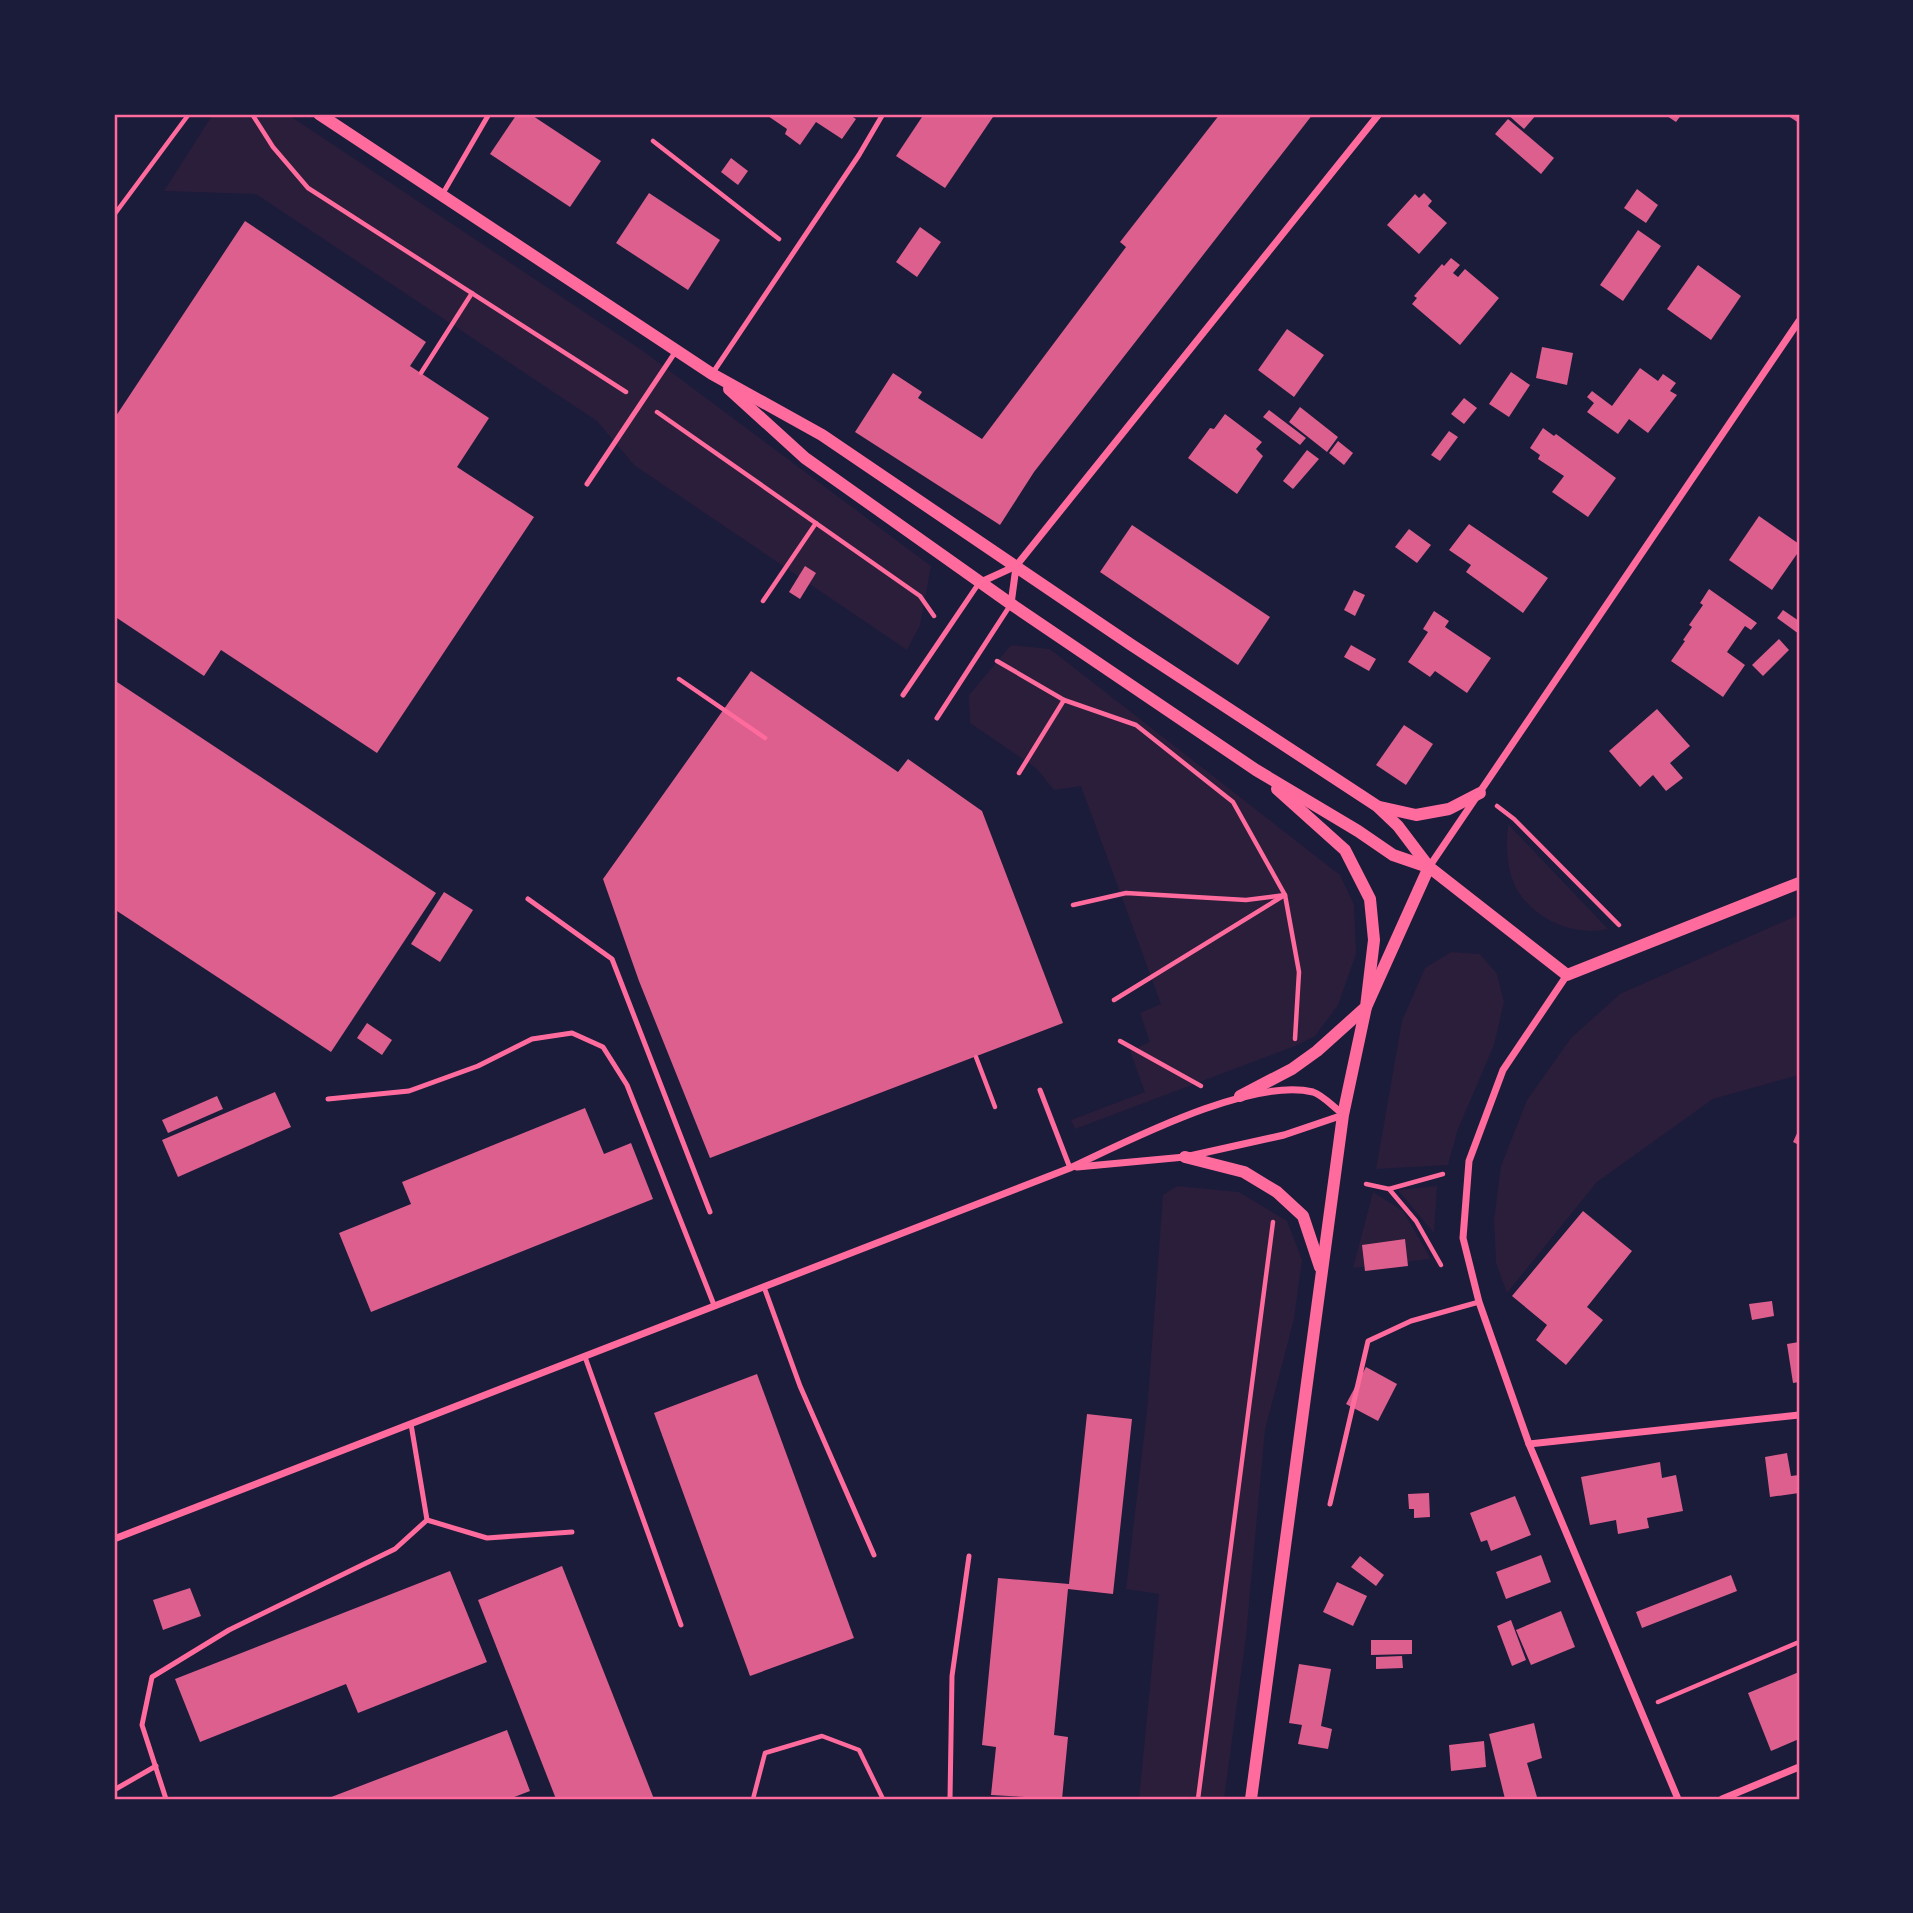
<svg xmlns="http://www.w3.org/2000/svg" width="1913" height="1913" viewBox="0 0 1913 1913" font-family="'Golos Text',sans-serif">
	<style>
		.green { fill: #2a1e3b }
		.building { fill: #dd5f8e }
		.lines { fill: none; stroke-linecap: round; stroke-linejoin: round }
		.path { stroke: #ff6b9d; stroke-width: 4.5 }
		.service { stroke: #ff6b9d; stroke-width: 5 }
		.minor { stroke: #ff6b9d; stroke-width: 7 }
		.tertiary { stroke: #ff6b9d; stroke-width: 12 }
		.neatline { fill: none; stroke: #ff6b9d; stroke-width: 2.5 }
	</style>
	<rect width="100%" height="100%" fill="#1b1b3a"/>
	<g class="green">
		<polygon points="213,114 287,114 643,351 931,566 920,625 907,650 634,465 597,421 256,194 164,191"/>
		<polygon points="1011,645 1050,649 1340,875 1354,905 1356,954 1338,1005 1315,1036 1295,1046 1075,1129 1071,1120 1145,1092 1130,1051 1150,1042 1140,1013 1161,1004 1081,786 1054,790 1036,768 970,723 969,695"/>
		<path d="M1508,824L1608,929C1574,937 1534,920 1516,888C1506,868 1506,845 1508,824Z"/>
		<polygon points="1796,916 1799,928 1799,1075 1713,1099 1597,1182 1507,1293 1496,1263 1494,1220 1501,1166 1527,1100 1571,1038 1620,994"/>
		<polygon points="1451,952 1480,954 1497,974 1504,1002 1494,1045 1458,1129 1448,1165 1376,1169 1402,1021 1425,968"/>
		<polygon points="1177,1186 1239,1192 1287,1221 1302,1260 1294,1319 1265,1430 1246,1637 1224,1799 1139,1799 1159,1594 1126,1589 1147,1411 1163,1195"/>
		<polygon points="1437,1186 1434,1233 1398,1190"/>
		<polygon points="1373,1192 1403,1211 1431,1259 1353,1268"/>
	</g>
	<g class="building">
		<polygon points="517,114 530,114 601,161 570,207 490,154"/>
		<polygon points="765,114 848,114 856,119 842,139 816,122 800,145 785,134 787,129"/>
		<polygon points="924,114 995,114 945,188 896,156"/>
		<polygon points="1220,114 1313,114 1034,472 1000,525 855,432 893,373 922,392 918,398 982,439 1126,247 1120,242"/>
		<polygon points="1507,114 1537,114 1524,129"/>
		<polygon points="1664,114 1682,114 1676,122"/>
		<polygon points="1785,114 1799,114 1799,123"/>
		<polygon points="1508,119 1554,158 1541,174 1495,134"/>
		<polygon points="731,158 748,171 738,185 721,172"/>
		<polygon points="1637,189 1658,205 1646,223 1624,208"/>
		<polygon points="649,193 720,240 688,290 616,243"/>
		<polygon points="1424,193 1432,201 1428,206 1447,223 1419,254 1387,225 1415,194 1419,198"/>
		<polygon points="245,221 426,342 410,366 489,418 457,467 534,517 377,753 221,650 204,676 114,616 114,419"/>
		<polygon points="920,227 941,242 917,277 896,262"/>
		<polygon points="1638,230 1661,246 1623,301 1600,285"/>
		<polygon points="1451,258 1460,265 1453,273 1458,277 1465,269 1499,298 1460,345 1412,304 1417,298 1414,296 1442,264 1444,266"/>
		<polygon points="1698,265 1741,296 1711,340 1667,309"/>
		<polygon points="1287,329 1324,355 1294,397 1258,370"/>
		<polygon points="1542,347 1573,353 1567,385 1536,378"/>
		<polygon points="1640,368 1658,381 1663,374 1676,383 1670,391 1677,395 1648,433 1629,419 1618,434 1587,412 1594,403 1587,397 1592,391 1612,406"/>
		<polygon points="1511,372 1530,385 1509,417 1489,404"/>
		<polygon points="1464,398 1477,408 1464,424 1451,414"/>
		<polygon points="1300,407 1338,437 1327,452 1289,422"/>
		<polygon points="1269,410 1306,438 1300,445 1263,417"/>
		<polygon points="1225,414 1262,442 1256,449 1263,456 1237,494 1188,458 1210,428 1214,429"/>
		<polygon points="1543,428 1554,436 1556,434 1616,478 1588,517 1552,492 1564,476 1538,459 1540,455 1530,448"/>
		<polygon points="1449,431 1458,437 1440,461 1431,455"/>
		<polygon points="1338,441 1353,453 1344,465 1329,453"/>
		<polygon points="1307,450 1319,459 1293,489 1283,481"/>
		<polygon points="1759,516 1799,544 1799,551 1772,590 1729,560"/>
		<polygon points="1469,524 1548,578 1523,613 1466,572 1471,565 1449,550"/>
		<polygon points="1132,525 1270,617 1238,665 1100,572"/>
		<polygon points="1409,529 1431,545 1417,563 1395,547"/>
		<polygon points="805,566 816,573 800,599 789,592"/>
		<polygon points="1709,589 1757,623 1751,630 1745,626 1727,652 1745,665 1723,697 1671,661 1685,641 1683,640 1692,627 1689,625 1703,605 1700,603"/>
		<polygon points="1354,590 1365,595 1355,616 1344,610"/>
		<polygon points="1783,610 1799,621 1799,634 1777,618"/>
		<polygon points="1434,611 1449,621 1445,627 1491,658 1467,693 1435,671 1430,677 1408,662 1428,632 1423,629"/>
		<polygon points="1779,639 1789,650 1763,676 1752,665"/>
		<polygon points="1351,645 1376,659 1369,671 1344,657"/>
		<polygon points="751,671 898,772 908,759 982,811 1063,1023 710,1158 639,981 603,879"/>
		<polygon points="114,680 436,893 331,1052 114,909"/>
		<polygon points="1657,709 1690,746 1670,763 1683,778 1666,791 1653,775 1640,787 1609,751"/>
		<polygon points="1404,725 1433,744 1406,785 1376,765"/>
		<polygon points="444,892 473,910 440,962 411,944"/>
		<polygon points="367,1023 392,1040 382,1055 357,1038"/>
		<polygon points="275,1092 291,1127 178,1177 162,1140"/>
		<polygon points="217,1096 223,1109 168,1133 162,1120"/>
		<polygon points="585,1108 604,1154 631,1143 653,1199 371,1312 339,1233 411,1204 402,1182"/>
		<polygon points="1799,1129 1799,1145 1793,1142"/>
		<polygon points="1583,1211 1632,1251 1587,1307 1603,1320 1566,1365 1536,1340 1547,1325 1512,1296"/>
		<polygon points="1405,1239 1408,1266 1365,1271 1362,1245"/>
		<polygon points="1772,1301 1774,1316 1752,1320 1749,1304"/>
		<polygon points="1799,1342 1799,1382 1793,1383 1787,1344"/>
		<polygon points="1366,1367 1397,1384 1378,1421 1346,1404"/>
		<polygon points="757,1374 854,1638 750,1676 654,1413"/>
		<polygon points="1087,1414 1132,1419 1113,1594 1068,1589 1054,1735 1068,1737 1062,1799 991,1795 996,1747 982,1745 998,1578 1069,1584"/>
		<polygon points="1787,1453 1791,1476 1799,1475 1799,1493 1770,1497 1765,1457"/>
		<polygon points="1660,1462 1662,1478 1676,1475 1683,1511 1647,1518 1649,1528 1618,1534 1616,1520 1590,1525 1581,1477"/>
		<polygon points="1429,1493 1430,1517 1414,1518 1414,1509 1409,1509 1408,1494"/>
		<polygon points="1515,1496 1531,1535 1491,1551 1487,1540 1481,1542 1470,1513"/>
		<polygon points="1541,1555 1551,1582 1506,1599 1496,1572"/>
		<polygon points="1360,1556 1384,1575 1376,1586 1351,1567"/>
		<polygon points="562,1566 654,1799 556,1799 478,1600"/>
		<polygon points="450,1571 487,1662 358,1713 346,1684 200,1742 175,1679"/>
		<polygon points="1731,1575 1737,1591 1642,1628 1636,1612"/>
		<polygon points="1337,1582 1367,1596 1353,1626 1323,1612"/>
		<polygon points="190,1588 201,1616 163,1630 153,1600"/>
		<polygon points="1561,1611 1575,1647 1531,1665 1516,1630"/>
		<polygon points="1511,1620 1526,1660 1512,1666 1497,1626"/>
		<polygon points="1371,1640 1412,1640 1412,1654 1371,1655"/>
		<polygon points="1402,1656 1403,1668 1376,1669 1376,1657"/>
		<polygon points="1299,1664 1331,1669 1321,1726 1332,1729 1328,1749 1298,1744 1302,1725 1289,1723"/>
		<polygon points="1799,1672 1799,1739 1771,1751 1748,1693"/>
		<polygon points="1534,1723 1542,1758 1527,1763 1537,1797 1505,1799 1489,1734"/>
		<polygon points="507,1730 530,1791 509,1799 326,1799"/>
		<polygon points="1484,1741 1486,1767 1451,1771 1449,1745"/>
	</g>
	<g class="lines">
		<g class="path">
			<polyline points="252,114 273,147 308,188 626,392"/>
			<polyline points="653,141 779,239"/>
			<polyline points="114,215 189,114"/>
			<polyline points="421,373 472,293"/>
			<polyline points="657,412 920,596 934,616"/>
			<polyline points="763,601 816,523"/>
			<polyline points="997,661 1064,700 1136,725 1233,802 1285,895 1299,972 1295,1039"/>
			<polyline points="679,679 765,738"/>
			<polyline points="1019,773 1064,700"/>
			<polyline points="1497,806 1514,819 1619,925"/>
			<polyline points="1073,905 1126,893 1246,900 1285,895"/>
			<polyline points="1114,1000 1283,896"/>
			<polyline points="1120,1041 1201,1086"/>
			<polyline points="976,1057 995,1107"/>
			<polyline points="1366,1184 1389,1189"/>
			<polyline points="1441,1265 1416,1221 1389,1189 1443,1174"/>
			<polyline points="1658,1702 1799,1642"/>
			<polyline points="753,1799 765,1753 822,1736 859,1750 883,1799"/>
			<polyline points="1198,1799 1273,1222"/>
		</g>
		<g class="service">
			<polyline points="442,195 489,114"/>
			<polyline points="712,374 859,155 883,114"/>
			<polyline points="587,484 676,351"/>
			<polyline points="903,695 979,583"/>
			<polyline points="937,718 1011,604"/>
			<polyline points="528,899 612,959 710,1212"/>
			<polyline points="1040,1090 1070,1168"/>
			<polyline points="328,1099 409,1091 478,1066 532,1039 572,1033 603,1047 627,1085 714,1305"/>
			<polyline points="764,1287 800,1386 874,1555"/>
			<polyline points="585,1357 681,1625"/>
			<polyline points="1330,1504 1368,1341 1411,1321 1479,1302"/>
			<polyline points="427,1520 487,1538 572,1532"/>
			<polyline points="114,1790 156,1766"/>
			<polyline points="166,1799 142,1725 152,1677 229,1630 395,1549 427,1520 411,1424"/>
			<polyline points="950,1799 952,1676 969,1556"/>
		</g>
		<g class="minor">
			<polyline points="981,582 1016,566 1379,114"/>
			<polyline points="1011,604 1016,567"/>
			<polyline points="1429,867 1799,321"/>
			<polyline points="1567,975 1503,1070 1469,1161 1463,1238 1479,1302 1529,1444 1678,1799"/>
			<polyline points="1077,1167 1185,1157 1284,1135 1343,1115"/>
			<polyline points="1529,1444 1799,1415"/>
			<path d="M114,1539L1070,1168C1128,1141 1251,1077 1313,1092C1323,1095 1334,1108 1343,1114"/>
			<polyline points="1722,1799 1799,1767"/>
		</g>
		<g class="tertiary">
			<polyline points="319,114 712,374 822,435 1130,644 1377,806 1398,826 1429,867 1567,975 1799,883"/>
			<polyline points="729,389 805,458 1011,604 1256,770 1358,831 1393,855 1428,867"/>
			<polyline points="1380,807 1416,815 1449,809 1480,793"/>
			<polyline points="1240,1096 1292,1069 1317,1051 1366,1007 1374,940 1370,899 1345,850 1277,789"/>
			<polyline points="1185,1157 1244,1172 1277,1192 1303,1216 1320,1267"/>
			<polyline points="1251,1799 1343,1115 1366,1007 1429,867"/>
		</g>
	</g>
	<rect width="1913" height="1913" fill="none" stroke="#1b1b3a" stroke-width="231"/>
	<rect x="116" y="116" width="1682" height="1682" class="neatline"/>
</svg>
